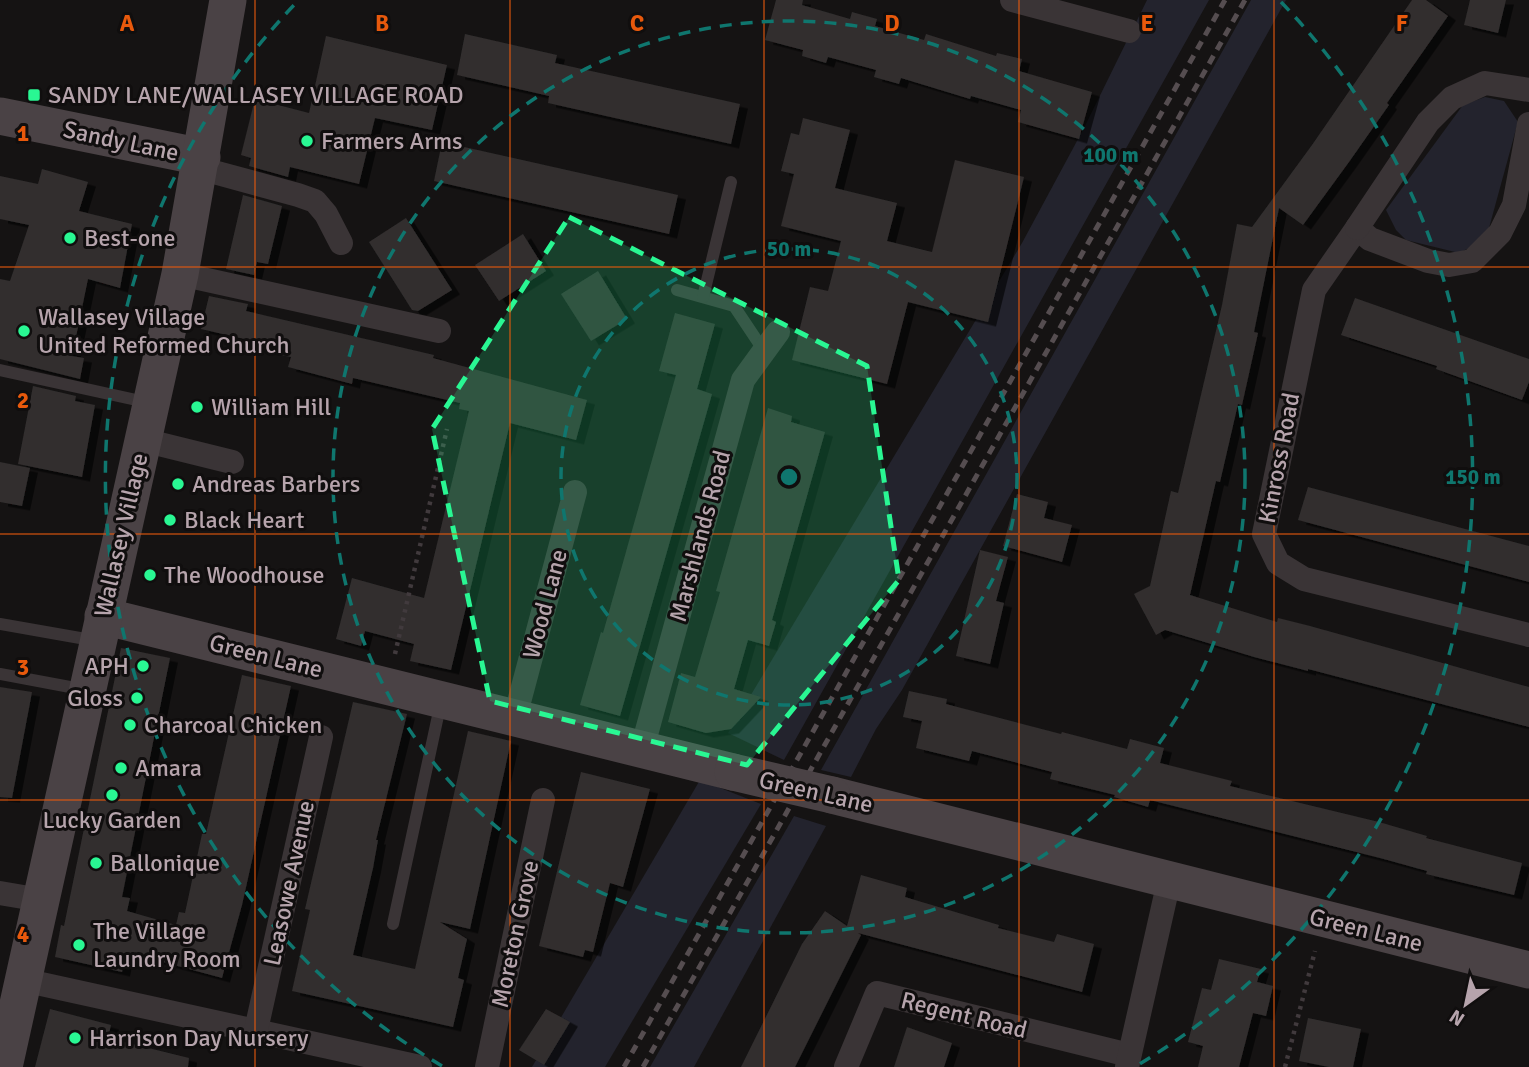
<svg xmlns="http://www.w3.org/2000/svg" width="1529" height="1067" viewBox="0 0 1529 1067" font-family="Signika,sans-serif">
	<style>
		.green { fill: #23232d }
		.building { fill: #312e2e; filter: url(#shadow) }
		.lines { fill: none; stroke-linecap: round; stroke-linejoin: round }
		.path { stroke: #413a3d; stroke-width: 4.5; stroke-dasharray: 3.5 5; stroke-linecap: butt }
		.lane { stroke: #3a3436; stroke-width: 12 }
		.street { stroke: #3a3436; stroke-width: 24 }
		.secondary { stroke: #4a4245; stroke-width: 37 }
		.rail { stroke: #554d50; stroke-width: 5; stroke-dasharray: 9 7; stroke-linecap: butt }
		.secondary-bridge { stroke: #4a4245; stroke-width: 37 }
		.marked { fill: #29f793; fill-opacity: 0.2; stroke: #29f793; stroke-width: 5; stroke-dasharray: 14 9; stroke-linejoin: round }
		.grid { fill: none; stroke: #e8590c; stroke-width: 2; stroke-opacity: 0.55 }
		.ring { fill: none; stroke: #0f766e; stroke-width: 3.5; stroke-dasharray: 12 9 }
		.poi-dot { fill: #29f793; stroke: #100e0e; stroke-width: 2.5 }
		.labels { text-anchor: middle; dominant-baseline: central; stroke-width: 6; stroke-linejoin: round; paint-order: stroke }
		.poi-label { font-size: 24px; fill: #b6a4ac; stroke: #100e0e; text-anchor: start }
		.street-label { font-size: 24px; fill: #b6a4ac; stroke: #100e0e }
		.grid-label { font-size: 23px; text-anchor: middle; font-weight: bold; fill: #e8590c; stroke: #100e0e; stroke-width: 6; stroke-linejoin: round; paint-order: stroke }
		.centre { fill: #0f766e; stroke: #100e0e; stroke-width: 3.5 }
		.ring-label { font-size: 21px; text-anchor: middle; font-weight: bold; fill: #0f766e; stroke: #100e0e; stroke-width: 6; stroke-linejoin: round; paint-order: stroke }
	</style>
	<defs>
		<filter id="shadow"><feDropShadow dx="8" dy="4.5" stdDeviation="0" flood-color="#0009"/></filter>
	</defs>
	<rect width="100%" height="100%" fill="#151313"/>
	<g class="green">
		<polygon points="1147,0 1209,0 784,760 728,733 1022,243 1084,128"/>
		<polygon points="1251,0 1286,0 902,690 876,729 851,777 821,770"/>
		<polygon points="1485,97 1504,101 1518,122 1489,228 1475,245 1459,253 1406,240 1396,230 1386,210 1463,105"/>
		<polygon points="700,780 761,804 605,1067 532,1067"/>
		<polygon points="794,816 826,826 694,1067 650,1067"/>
	</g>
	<g class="building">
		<polygon points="776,0 803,0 802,5 850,19 852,12 877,19 875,26 924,40 926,34 996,56 997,53 1022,59 1019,71 1092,92 1079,139 1018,122 1021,110 971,96 970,99 901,78 899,84 874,77 876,70 828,57 826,63 802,56 803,50 765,40"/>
		<polygon points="1412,0 1426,0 1448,16 1387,103 1389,105 1349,162 1303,225 1279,208 1254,332 1258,333 1242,405 1238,404 1220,482 1216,481 1190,595 1277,622 1278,618 1310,626 1529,687 1529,727 1308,669 1308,671 1254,657 1165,630 1156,635 1134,594 1150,586 1171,491 1178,493 1222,305 1237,224 1252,227 1312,145"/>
		<polygon points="1470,0 1506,0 1498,33 1464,25"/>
		<polygon points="465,34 557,55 555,63 740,104 731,144 548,103 549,96 457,75"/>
		<polygon points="326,36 447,65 432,130 375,118 359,184 290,167 288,177 249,166 251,158 241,155 255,99 309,113"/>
		<polygon points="803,118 850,130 835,188 897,203 887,241 932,252 955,160 1024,177 988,322 908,302 887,384 792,360 810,287 828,291 841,241 781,226 794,174 781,171 791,133 799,135"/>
		<polygon points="442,142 678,195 669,234 434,181"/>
		<polygon points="42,169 88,182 79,211 132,224 120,288 88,279 72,356 84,358 80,379 0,359 0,279 10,281 29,225 0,219 0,176 38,184"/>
		<polygon points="243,195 282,206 268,264 257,262 254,275 226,269"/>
		<polygon points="406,218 452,290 418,311 412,310 369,242"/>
		<polygon points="523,234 546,271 499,301 475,265"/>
		<polygon points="598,271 627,319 591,341 561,294"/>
		<polygon points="209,296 248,304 246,311 434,355 433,358 587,400 576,440 510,423 451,670 410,661 414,644 365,631 361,646 336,639 352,578 424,598 469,411 459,409 460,403 353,378 352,384 288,367 291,357 281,355 283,348 201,329"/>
		<polygon points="1355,298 1529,359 1529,382 1522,400 1436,369 1437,366 1341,335"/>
		<polygon points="675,313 715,324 697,389 712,394 620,716 580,705 601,632 603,633 676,375 659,371"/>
		<polygon points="33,386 76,396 75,401 95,405 82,477 18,464"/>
		<polygon points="768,408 792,416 791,422 825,432 772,620 776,622 769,646 748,640 734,689 761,697 731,729 706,733 668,722 681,673 695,677 720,592 716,591"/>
		<polygon points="0,462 30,468 22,506 0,502"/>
		<polygon points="1308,487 1529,546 1529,582 1298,520"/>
		<polygon points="1017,494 1048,502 1044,518 1072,525 1062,562 1003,546"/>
		<polygon points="980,550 1008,557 996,601 1004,603 990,664 956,656"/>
		<polygon points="121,648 170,658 122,897 130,898 127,911 176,925 179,912 185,913 202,834 206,834 242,675 291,686 242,905 222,978 126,952 122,972 55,957 61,925 64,926"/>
		<polygon points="0,687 32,692 12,798 0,797"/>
		<polygon points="909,691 947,699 946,704 1061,734 1062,732 1127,749 1130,739 1164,748 1160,763 1232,781 1230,786 1379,822 1427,836 1426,838 1522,863 1514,895 1426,874 1427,871 1380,858 1150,800 1148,807 1114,797 1115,795 1050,779 1052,772 972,751 969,761 916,748 922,721 903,717"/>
		<polygon points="353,702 407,714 376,840 378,840 373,868 353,955 415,969 468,731 511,741 470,929 440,922 467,939 458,978 464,980 453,1027 292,991 310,910 305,909"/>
		<polygon points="581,772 650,789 623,887 610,883 593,952 585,950 583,957 539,946"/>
		<polygon points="861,875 907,888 905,897 999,925 998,928 1054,942 1057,934 1094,944 1082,992 858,933 861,935 795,1067 741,1067 802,944 825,911 847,926"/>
		<polygon points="1219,959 1261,969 1257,982 1273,986 1266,1016 1253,1013 1239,1067 1198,1067 1203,1046 1188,1042 1202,988 1211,990"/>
		<polygon points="50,1009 111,1025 108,1038 189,1058 188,1067 35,1067"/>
		<polygon points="546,1009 570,1022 544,1065 519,1050"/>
		<polygon points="1308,1018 1361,1029 1353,1067 1329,1067 1299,1061"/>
		<polygon points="907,1027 952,1043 944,1067 894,1067"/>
	</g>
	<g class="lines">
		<g class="path">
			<polyline points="395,654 447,429"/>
			<polyline points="1285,1067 1315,951"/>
		</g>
		<g class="lane">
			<polyline points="677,290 734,306 764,351"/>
			<polyline points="703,297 731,182"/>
			<polyline points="0,370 150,403"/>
			<polyline points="0,624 97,641"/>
			<polyline points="0,674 86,690"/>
			<polyline points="393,924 441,702"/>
		</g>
		<g class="street">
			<polyline points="1012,0 1129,31"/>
			<polyline points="1529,124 1514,205 1500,233 1472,261 1449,265 1428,261 1370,239 1357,228 1314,290 1264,534 1278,563 1304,579 1529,635"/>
			<polyline points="199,168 298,195 315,201 326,214 341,243"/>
			<polyline points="1357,228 1428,122 1452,98 1485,83 1529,90"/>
			<polyline points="180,274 439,331"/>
			<polyline points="143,440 232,462"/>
			<polyline points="515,717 575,492"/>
			<polyline points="642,749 743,380 778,332"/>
			<polyline points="0,893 41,900"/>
			<polyline points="23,980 420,1067"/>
			<polyline points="256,1030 321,737"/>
			<polyline points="487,1067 543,800"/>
			<polyline points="846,1067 877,993 1129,1055"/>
			<polyline points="1127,1067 1169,881"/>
		</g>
		<g class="secondary">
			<polyline points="0,116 202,157"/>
			<polyline points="103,616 733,772"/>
			<polyline points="832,795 1529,970"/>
			<polyline points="4,1067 180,274 228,0"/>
		</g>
		<g class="rail">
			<polyline points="624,1067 1225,0"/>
			<polyline points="643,1067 1245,0"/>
		</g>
		<polyline class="secondary-bridge" points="733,772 832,795"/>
	</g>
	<path class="marked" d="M569,217L867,366L899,580L747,765L490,701L432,429Z"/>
	<path class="grid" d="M255,0V1067M510,0V1067M764,0V1067M1019,0V1067M1274,0V1067M0,267H1529M0,534H1529M0,800H1529"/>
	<g class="ring">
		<circle cx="789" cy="477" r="228"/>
		<circle cx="789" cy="477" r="456"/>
		<path d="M442 1066A684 684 0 0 1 297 2M1281 2A684 684 0 0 1 1136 1066"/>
	</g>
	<g class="poi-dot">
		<rect x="27" y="88" width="14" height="14" rx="3.5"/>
		<circle cx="307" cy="141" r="7"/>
		<circle cx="70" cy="238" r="7"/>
		<circle cx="24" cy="331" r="7"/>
		<circle cx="197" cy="407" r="7"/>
		<circle cx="178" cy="484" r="7"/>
		<circle cx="170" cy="520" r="7"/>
		<circle cx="150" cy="575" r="7"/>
		<circle cx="143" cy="666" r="7"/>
		<circle cx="137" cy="698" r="7"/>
		<circle cx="130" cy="725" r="7"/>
		<circle cx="121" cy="768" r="7"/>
		<circle cx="112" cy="795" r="7"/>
		<circle cx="96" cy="863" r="7"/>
		<circle cx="79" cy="945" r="7"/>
		<circle cx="75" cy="1038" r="7"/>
	</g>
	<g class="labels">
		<g class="poi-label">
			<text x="48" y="95">SANDY LANE/WALLASEY VILLAGE ROAD</text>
			<text x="321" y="141">Farmers Arms</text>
			<text x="84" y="238">Best-one</text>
			<text x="38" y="317">Wallasey Village<tspan x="38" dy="28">United Reformed Church</tspan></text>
			<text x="211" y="407">William Hill</text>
			<text x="192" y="484">Andreas Barbers</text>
			<text x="184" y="520">Black Heart</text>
			<text x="164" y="575">The Woodhouse</text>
			<text x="129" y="666" text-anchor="end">APH</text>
			<text x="123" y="698" text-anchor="end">Gloss</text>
			<text x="144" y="725">Charcoal Chicken</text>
			<text x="135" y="768">Amara</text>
			<text x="112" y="820" text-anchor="middle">Lucky Garden</text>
			<text x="110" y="863">Ballonique</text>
			<text x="93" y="931">The Village<tspan x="93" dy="28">Laundry Room</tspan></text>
			<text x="89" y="1038">Harrison Day Nursery</text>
		</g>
		<g class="street-label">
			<text transform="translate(121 141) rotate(12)">Sandy Lane</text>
			<text transform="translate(1279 458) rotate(-79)">Kinross Road</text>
			<text transform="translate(121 535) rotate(-77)">Wallasey Village</text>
			<text transform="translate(700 536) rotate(-75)">Marshlands Road</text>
			<text transform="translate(545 604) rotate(-75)">Wood Lane</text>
			<text transform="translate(266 656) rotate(14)">Green Lane</text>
			<text transform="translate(816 792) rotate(13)">Green Lane</text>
			<text transform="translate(289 883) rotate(-78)">Leasowe Avenue</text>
			<text transform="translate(1366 930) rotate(14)">Green Lane</text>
			<text transform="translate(515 934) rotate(-78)">Moreton Grove</text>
			<text transform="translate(964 1015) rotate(14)">Regent Road</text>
		</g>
	</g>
	<g class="grid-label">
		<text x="127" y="31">A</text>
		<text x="382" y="31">B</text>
		<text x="637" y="31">C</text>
		<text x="892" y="31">D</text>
		<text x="1147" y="31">E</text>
		<text x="1402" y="31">F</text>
		<text x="23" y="141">1</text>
		<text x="23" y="408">2</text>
		<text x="23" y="675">3</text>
		<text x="23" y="942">4</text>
	</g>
	<circle cx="789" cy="477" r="10" class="centre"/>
	<g class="ring-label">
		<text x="1111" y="162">100 m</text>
		<text x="789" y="256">50 m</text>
		<text x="1473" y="484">150 m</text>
	</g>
	<g transform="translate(1466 1004) rotate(213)" stroke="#100e0e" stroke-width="5" paint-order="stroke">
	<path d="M0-5L12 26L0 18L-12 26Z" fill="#b6a4ac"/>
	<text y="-10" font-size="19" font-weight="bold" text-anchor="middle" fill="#b6a4ac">N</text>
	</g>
</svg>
